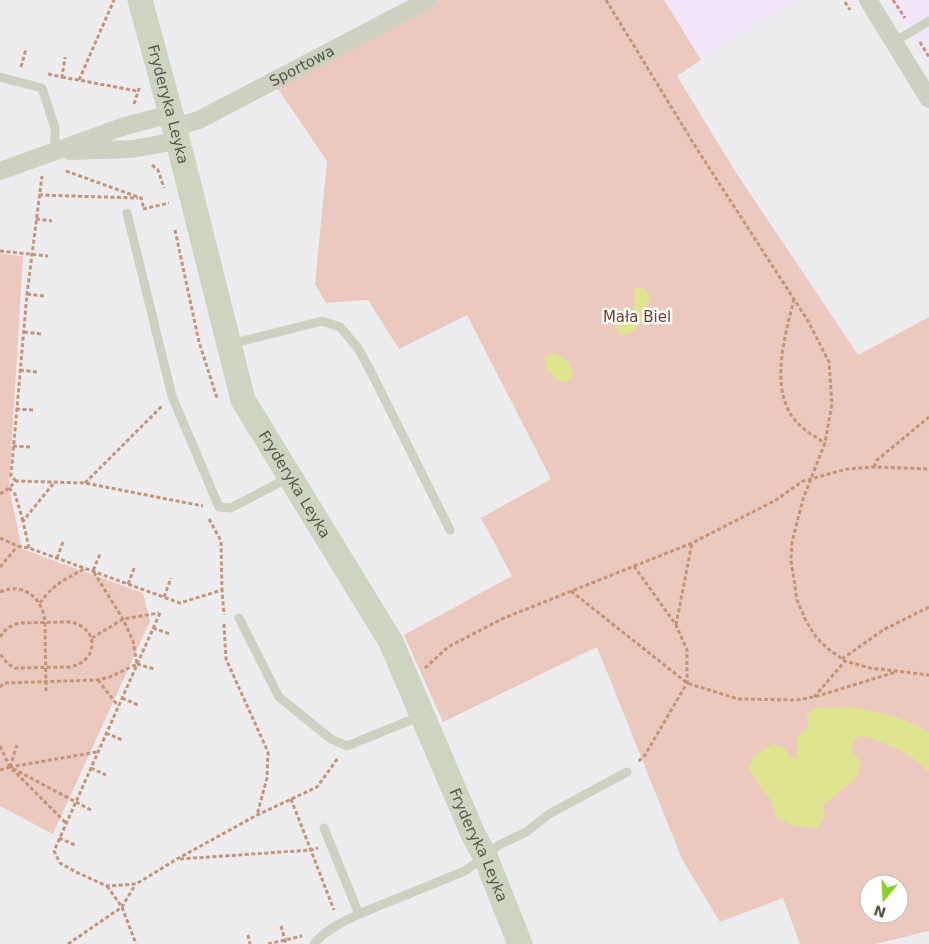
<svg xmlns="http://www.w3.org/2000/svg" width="929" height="944" viewBox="0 0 929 944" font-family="'DejaVu Sans',sans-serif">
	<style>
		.commercial { fill: #f2e7fa }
		.green { fill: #ebc9be; fill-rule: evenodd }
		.water { fill: #dee58e }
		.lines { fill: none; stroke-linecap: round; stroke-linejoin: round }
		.path { stroke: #c69579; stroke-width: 3; stroke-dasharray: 4 2.5; stroke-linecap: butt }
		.lane { stroke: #ccd1c1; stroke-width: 9 }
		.street { stroke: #ccd1c1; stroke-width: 18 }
		.secondary { stroke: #cdd5c1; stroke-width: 25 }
		.labels { text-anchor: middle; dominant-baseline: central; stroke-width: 5; stroke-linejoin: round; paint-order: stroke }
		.street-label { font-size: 15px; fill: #535947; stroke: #fff }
		.park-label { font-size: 15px; fill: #753d1d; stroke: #fff }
	</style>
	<rect width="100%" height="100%" fill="#ededf0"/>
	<g class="commercial">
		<polygon points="664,0 797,0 700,59"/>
		<polygon points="889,0 929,0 929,65"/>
	</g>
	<g class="green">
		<path d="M439,0H664L701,60L677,76L735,171L858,355L929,317V931L875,944H800L783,898L720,922L682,859L597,647L443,722L404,635L512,576L481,518L551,479L467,315L399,349L368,300L326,303L315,284L327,161L276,86ZM869,884H899V914H869Z"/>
		<polygon points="0,254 23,256 9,488 22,549 143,593 150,621 53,834 0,806"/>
	</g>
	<g class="water">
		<path d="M643,288L650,297C644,313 640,335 620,335L615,327L613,319L624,315L635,306L634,289Z"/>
		<polygon points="555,353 568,362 573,374 570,381 560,382 546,369 545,357"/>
		<path d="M850,707C877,712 906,717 929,733V771H927C912,752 886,743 863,736L854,739L851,751L860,761L858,776L823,805L824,817L817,828L793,826L776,817L772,802L748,768L754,756L773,744L784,748L790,758H797L798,749L796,739L809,726L806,715L817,708Z"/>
	</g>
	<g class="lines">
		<g class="path">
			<polyline points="606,0 697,149 808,321 829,362 832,404 825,443 803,499 792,542 791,560 797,600 806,621 816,637 827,648 845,661 870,668 929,675"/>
			<polyline points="893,0 905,18"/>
			<polyline points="845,2 850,10"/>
			<polyline points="920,42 929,57"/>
			<polyline points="21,67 26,49"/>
			<polyline points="48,74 62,77 65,57"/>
			<polyline points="62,77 137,91"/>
			<polyline points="79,80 114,0"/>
			<polyline points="134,104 140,86"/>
			<polyline points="152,165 158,170 164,188"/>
			<polyline points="66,171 141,198 144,209"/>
			<polyline points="39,195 138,198"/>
			<polyline points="143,209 169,203"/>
			<polyline points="36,219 52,221"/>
			<polyline points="175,230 199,342 217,398"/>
			<polyline points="0,251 48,256"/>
			<polyline points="27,294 44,296"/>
			<path d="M794,299C786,332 771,381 790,413C797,426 812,435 825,443"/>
			<polyline points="24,332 41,334"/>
			<polyline points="20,370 37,372"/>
			<polyline points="16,409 33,410"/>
			<polyline points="13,446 30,447"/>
			<polyline points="874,467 877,460 929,417"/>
			<polyline points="16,481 11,476 27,294 42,176"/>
			<polyline points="85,483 162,406"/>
			<polyline points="9,488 15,494 23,521"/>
			<polyline points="0,494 9,488 16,481 85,483 203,506"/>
			<polyline points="209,519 221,541 222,590"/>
			<polyline points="0,538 17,546 29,548 180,603 222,590 224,615"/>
			<polyline points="29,548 23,521 53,484"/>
			<polyline points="57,558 63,542"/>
			<polyline points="634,566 676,625 687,650 687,683 645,755 637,763"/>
			<polyline points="0,567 17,547"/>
			<polyline points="128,584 135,566"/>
			<polyline points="571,591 687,683 738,699 797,700 814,697 896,672"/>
			<path d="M0,592C24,581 43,599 45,622L46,691"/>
			<polyline points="164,597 171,578"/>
			<path d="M40,603C53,584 66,579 86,568"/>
			<polyline points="160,613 54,851 60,863 76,872 107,886 136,884 177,859 257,815 317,787 338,758"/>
			<polyline points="224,624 226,659 268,752 267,778 257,815"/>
			<polyline points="676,625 692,543"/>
			<polyline points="153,628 170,634"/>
			<path d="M0,637C5,629 10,626 19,623L69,622C99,626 100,661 70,667L15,668L8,664L0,654"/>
			<polyline points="92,638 123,619 159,613"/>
			<polyline points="842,659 883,630 929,607"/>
			<polyline points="137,664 154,669"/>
			<polyline points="425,668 448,647 504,618 692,543 776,500 803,481 847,469 874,467 929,469"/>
			<polyline points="98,680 118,706"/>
			<polyline points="0,687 4,683 98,680 110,677 137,664 133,641 123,619 93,571 100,554"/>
			<polyline points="814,697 845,661"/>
			<polyline points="122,698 138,705"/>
			<polyline points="106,733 122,740"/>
			<polyline points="0,746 10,767 66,823"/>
			<polyline points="10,767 17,745"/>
			<polyline points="91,768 106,775"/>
			<polyline points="0,770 10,767"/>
			<polyline points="291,799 334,910"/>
			<polyline points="91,810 10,767 97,752"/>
			<polyline points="59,838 75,845"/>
			<polyline points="180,859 311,850 318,848"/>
			<polyline points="107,886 122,907 136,944"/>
			<polyline points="281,926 286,944"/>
			<polyline points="248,935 250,944"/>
			<polyline points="68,944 122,907 135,885"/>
			<polyline points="268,944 302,936"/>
		</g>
		<g class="lane">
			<polyline points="894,42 929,21"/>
			<polyline points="0,77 42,88 55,128 55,151"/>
			<polyline points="127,213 172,396 219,507 231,508 288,478"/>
			<polyline points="231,344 322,321 340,327 358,348 370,370 450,530"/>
			<polyline points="239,618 279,697 331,739 347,746 421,716"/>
			<polyline points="359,914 465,871 499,845 526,832 549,814 627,772"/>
			<path d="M314,944C325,930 343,922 359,914L324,828"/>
		</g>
		<g class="street">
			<polyline points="868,0 929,99"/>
			<path id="s1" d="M174,127L199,120L428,0"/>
			<polyline points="70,151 132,149 177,141"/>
			<polyline points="0,171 125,126 171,114"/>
		</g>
		<path class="secondary" id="s2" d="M140,0L171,114L243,400L391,642L473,834L485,856L520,944"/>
	</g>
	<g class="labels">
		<g class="street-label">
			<text stroke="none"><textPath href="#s1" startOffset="142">Sportowa</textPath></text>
			<text stroke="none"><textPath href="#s2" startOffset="108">Fryderyka Leyka</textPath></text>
			<text stroke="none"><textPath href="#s2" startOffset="512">Fryderyka Leyka</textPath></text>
			<text stroke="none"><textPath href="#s2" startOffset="918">Fryderyka Leyka</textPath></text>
		</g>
		<g class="park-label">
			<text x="637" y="317">Mała Biel</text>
		</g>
	</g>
	<g transform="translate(884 899) rotate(198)"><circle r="24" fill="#ffffff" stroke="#babdb5"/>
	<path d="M0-4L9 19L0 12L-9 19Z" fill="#88d126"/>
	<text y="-8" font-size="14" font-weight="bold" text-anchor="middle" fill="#535947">N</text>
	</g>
</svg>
